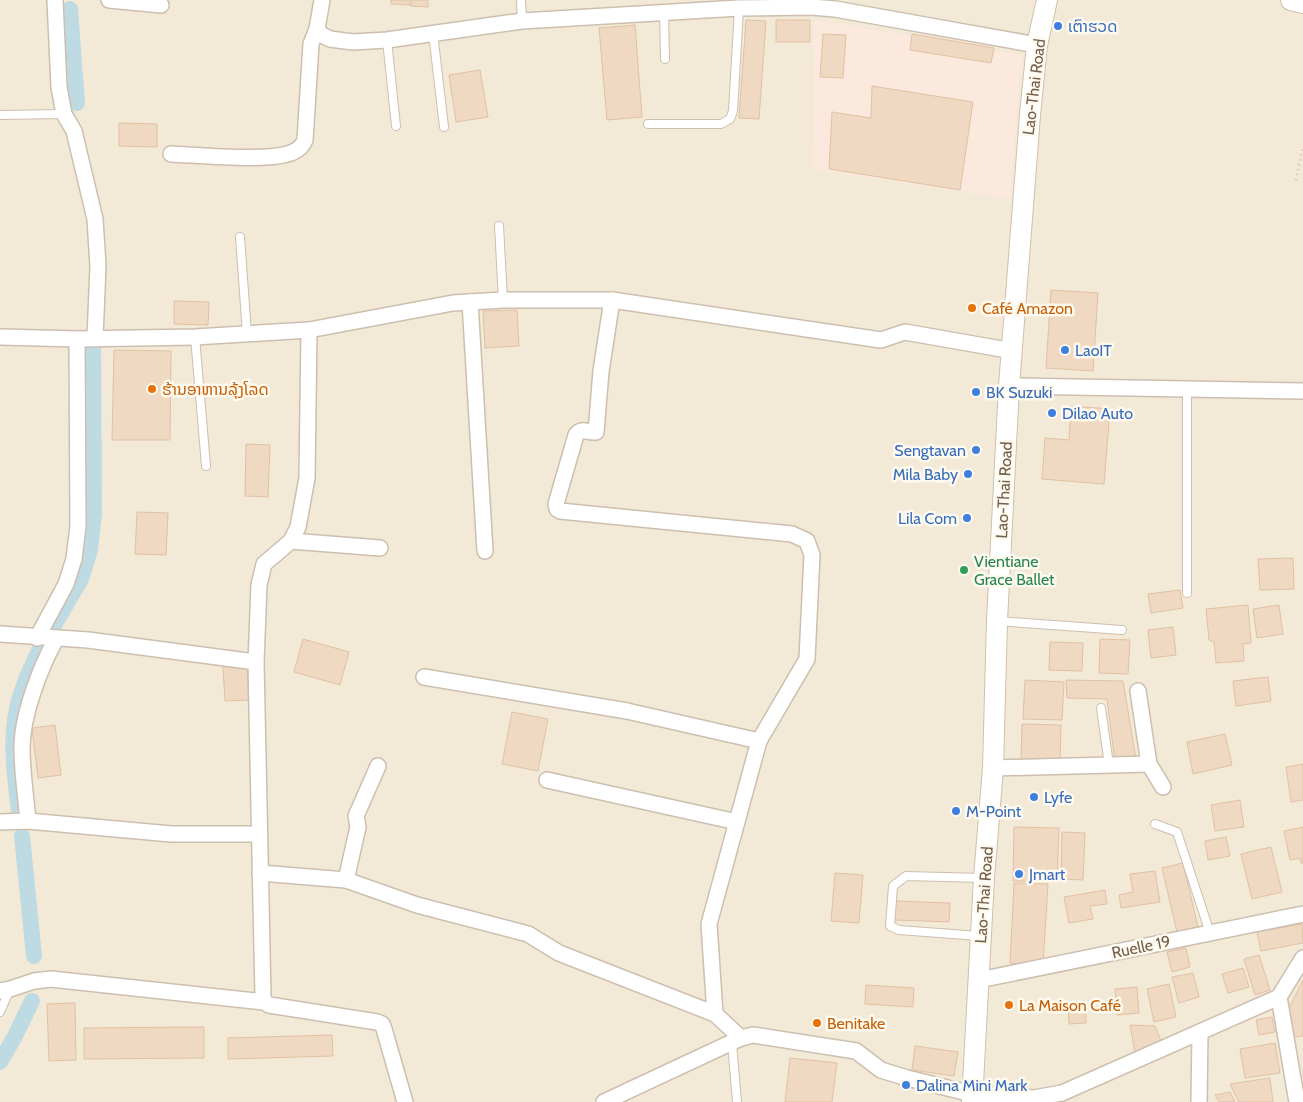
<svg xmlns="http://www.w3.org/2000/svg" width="1303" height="1102" viewBox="0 0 1303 1102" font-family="Cabin,'Noto Sans Lao',sans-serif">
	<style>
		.residential { fill: #f3e9d7 }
		.commercial { fill: #fbe9dd }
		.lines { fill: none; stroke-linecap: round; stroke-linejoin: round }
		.canal { stroke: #bedbe4; stroke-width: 16 }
		.building { fill: #efd9c2; stroke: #e1c1a3 }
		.lane-casing { stroke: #cdbfaf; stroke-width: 10 }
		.street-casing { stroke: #cdbfaf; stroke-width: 18 }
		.secondary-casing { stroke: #d0c0ac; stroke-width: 22 }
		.path { stroke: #d5bca4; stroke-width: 2.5; stroke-dasharray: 1 4; stroke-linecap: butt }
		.lane { stroke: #fff; stroke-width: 8 }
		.street { stroke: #fff; stroke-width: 15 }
		.secondary { stroke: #fff; stroke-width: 20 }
		.shop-dot { fill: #3f7fe0; stroke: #fefaef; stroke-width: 2 }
		.food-dot { fill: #e8710a; stroke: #fefaef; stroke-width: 2 }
		.leisure-dot { fill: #2e9e5b; stroke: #fefaef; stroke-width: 2 }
		.labels { text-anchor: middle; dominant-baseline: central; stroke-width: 5; stroke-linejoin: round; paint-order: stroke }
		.shop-label { font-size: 16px; fill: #366cbe; stroke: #fefaef; text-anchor: start }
		.street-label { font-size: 16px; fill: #75604d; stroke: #fefaef }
		.food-label { font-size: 16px; fill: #c56008; stroke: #fefaef; text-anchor: start }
		.leisure-label { font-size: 16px; fill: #27864d; stroke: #fefaef; text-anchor: start }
	</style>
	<rect width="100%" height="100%" fill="#fbf6e9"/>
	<rect class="residential" x="0" y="0" width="1303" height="1102"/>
	<polygon class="commercial" points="814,20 1022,55 1009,199 813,169"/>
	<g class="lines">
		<g class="canal">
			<polyline points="70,9 77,103"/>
			<polyline points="53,627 81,579 90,550 94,513 93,344"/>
			<path d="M19,811C14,771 8,729 22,691C26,677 33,664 39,651"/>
			<polyline points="22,836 34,956"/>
			<polyline points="0,1062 14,1038 32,1001"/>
		</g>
	</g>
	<g class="building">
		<polygon points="391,0 410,0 410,5 391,4"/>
		<polygon points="412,0 428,0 428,7 411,6"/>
		<polygon points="746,20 766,21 759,119 739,118"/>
		<rect x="776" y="20" width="34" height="22"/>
		<polygon points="635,25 642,117 607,120 599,28"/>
		<polygon points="823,34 846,35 843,78 820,77"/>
		<polygon points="912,34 994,48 991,63 910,50"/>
		<polygon points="480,70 488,117 456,122 449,75"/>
		<polygon points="872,86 973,102 960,190 829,169 832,112 871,118"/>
		<polygon points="119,123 157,124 157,147 119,146"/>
		<polygon points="1051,290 1098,293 1093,371 1046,368"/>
		<polygon points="174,301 209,302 208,325 174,324"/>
		<polygon points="517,310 519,346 485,348 483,311"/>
		<polygon points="114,350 171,351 170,440 112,440"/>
		<polygon points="1071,406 1110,409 1104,484 1042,479 1045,438 1069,440"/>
		<polygon points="246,444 270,445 268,497 245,496"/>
		<polygon points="137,512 168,513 166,555 135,554"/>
		<polygon points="1293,558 1294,589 1260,590 1258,559"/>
		<polygon points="1180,590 1183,608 1151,613 1148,594"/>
		<polygon points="1248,605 1251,643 1243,644 1244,661 1216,663 1214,642 1209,640 1206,609"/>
		<polygon points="1279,605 1283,634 1257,638 1253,609"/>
		<polygon points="1173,627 1176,655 1151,658 1148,630"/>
		<polygon points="303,639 349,652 340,685 294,672"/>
		<polygon points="1100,639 1130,640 1128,674 1099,673"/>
		<polygon points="1050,642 1083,643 1082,671 1049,670"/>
		<polygon points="247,665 249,700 225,701 223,667"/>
		<polygon points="1268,677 1271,701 1236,706 1233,681"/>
		<polygon points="1025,680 1064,682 1062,720 1023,719"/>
		<polygon points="1066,680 1123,681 1136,759 1115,762 1107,699 1067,698"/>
		<polygon points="512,712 548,719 538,771 502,764"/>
		<polygon points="1022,724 1061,725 1060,764 1021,763"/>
		<polygon points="55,725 61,775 38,778 32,728"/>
		<polygon points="1225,734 1232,765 1193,774 1187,742"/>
		<polygon points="1303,764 1303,800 1291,802 1286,767"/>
		<polygon points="1240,800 1244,827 1215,831 1211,805"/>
		<polygon points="1014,827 1059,828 1057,882 1013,881"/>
		<polygon points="1303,827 1303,863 1301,863 1300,858 1290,860 1284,831"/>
		<polygon points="1062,832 1085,833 1083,880 1061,879"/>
		<polygon points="1226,837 1230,856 1208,860 1205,841"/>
		<polygon points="1271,847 1282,892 1252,899 1241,854"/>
		<polygon points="1183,863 1198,927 1177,932 1162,868"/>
		<polygon points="1155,871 1160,902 1121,908 1119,895 1133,892 1130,874"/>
		<polygon points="835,873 863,875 859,923 831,921"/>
		<polygon points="1014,883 1048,884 1043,965 1010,963"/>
		<polygon points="1105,890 1107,904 1090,906 1093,919 1069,923 1064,897"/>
		<polygon points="895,901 950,903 949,922 894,920"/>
		<polygon points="1302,924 1303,943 1261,951 1257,932"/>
		<polygon points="1186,948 1190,967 1172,972 1167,952"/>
		<polygon points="1259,955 1270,990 1255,995 1244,959"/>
		<polygon points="1243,968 1249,987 1228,993 1222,974"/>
		<polygon points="1193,973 1199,997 1179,1003 1172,977"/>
		<polygon points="1303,980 1303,1036 1292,1037 1289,1008"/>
		<polygon points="1169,984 1176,1017 1154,1022 1147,989"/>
		<polygon points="866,985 914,988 913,1007 865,1004"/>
		<polygon points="1137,987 1139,1013 1117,1015 1115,989"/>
		<polygon points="1085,1001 1086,1023 1069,1024 1068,1002"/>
		<polygon points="75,1003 76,1060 49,1061 47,1004"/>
		<polygon points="1272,1017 1275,1032 1259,1035 1256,1020"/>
		<polygon points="1130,1025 1155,1026 1161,1041 1135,1053"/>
		<polygon points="204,1027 204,1058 84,1059 84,1028"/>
		<polygon points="332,1035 333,1056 228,1059 228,1038"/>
		<polygon points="1275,1043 1280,1073 1245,1078 1240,1049"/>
		<polygon points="915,1046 958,1052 954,1076 912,1070"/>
		<polygon points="790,1058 837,1063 832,1102 785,1102"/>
		<polygon points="1270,1078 1273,1102 1239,1102 1230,1084"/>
		<polygon points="1230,1092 1235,1102 1219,1102 1215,1095"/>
	</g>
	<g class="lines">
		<defs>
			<g id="lane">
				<polyline points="521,0 522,21"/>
				<polyline points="664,12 665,59"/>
				<polyline points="433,33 444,127"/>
				<polyline points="387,40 396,126"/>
				<polyline points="0,115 64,114"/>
				<polyline points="648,124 721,124 730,119 733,111 739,8"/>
				<polyline points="499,226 503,300"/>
				<polyline points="240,237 247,334"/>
				<polyline points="195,337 206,466"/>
				<polyline points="1187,389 1187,593"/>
				<polyline points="997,621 1122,630"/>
				<polyline points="1101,708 1109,765"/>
				<polyline points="1155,824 1177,832 1210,933"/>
				<polyline points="979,936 899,930 890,926 893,886 906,876 983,878"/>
				<polyline points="0,1012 10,989"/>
				<polyline points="732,1043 737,1102"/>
			</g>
			<g id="street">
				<polyline points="55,0 59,87 64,114 74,131 95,219 98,266 95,338"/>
				<polyline points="109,0 161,5"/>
				<polyline points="322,0 317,29 322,35 330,39 353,42 387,40 522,21 739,8 811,7 835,9 1037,45"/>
				<path d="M171,154C198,155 275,163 295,151C301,148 303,145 305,140L311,44L317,29"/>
				<path d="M612,300L601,371L596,432C588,433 582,427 576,435L556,504L557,509L560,511L792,534L807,541L812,555L807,659L759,741L709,924L715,1014"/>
				<polyline points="470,302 485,551"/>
				<polyline points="0,337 77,339 195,337 309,330 453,303 503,300 612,300 881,340 905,332 1013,351"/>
				<polyline points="1009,386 1303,391"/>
				<polyline points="291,541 380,548"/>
				<polyline points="0,634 88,640 256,662"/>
				<polyline points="37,638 66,584 74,559 78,526 77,339"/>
				<polyline points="424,677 627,711 759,741"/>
				<polyline points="1138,691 1149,764 1163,787"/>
				<polyline points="993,768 1149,764"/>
				<polyline points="547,780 737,822"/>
				<path d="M28,821C26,797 22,773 22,748C22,715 40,668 56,639"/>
				<polyline points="0,822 28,821 171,834 259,834"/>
				<polyline points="260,873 346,880 417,905 528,934 559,953 715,1014 741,1038"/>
				<polyline points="346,880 358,827 356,816 378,766"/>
				<polyline points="979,980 1303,914"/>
				<polyline points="0,991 10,989 34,981 51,979 264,1002 269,1005 377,1022 382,1024 384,1029 405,1102"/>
				<polyline points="1279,997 1297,1102"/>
				<polyline points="264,1002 263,997 256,662 259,585 264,564 291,541 298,527 307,478 309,330"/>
				<polyline points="604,1102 741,1038 753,1035 856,1051 881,1070 907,1078 972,1094 1034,1098 1062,1093 1279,997 1303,958"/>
				<polyline points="1199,1102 1200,1032"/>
			</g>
			<g id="secondary">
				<polyline points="1291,0 1303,3"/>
				<polyline points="972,1102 984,878 993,768 997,621 1009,386 1030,115 1037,45 1047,0"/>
			</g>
		</defs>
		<use href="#lane" class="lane-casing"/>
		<use href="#street" class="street-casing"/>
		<use href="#secondary" class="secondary-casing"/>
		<polyline class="path" points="1296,180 1303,146"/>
		<use href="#lane" class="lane"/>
		<use href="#street" class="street"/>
		<use href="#secondary" class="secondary"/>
	</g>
	<g class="shop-dot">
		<circle cx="1058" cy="26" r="5"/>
		<circle cx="1065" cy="350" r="5"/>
		<circle cx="976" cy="392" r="5"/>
		<circle cx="1052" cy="413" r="5"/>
		<circle cx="976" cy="450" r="5"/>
		<circle cx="968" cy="474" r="5"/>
		<circle cx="967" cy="518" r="5"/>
		<circle cx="1034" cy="797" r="5"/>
		<circle cx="956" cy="811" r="5"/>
		<circle cx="1019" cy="874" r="5"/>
		<circle cx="906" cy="1085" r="5"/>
	</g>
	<g class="food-dot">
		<circle cx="972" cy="308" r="5"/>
		<circle cx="152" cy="389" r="5"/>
		<circle cx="1009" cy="1005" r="5"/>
		<circle cx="817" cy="1023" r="5"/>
	</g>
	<circle class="leisure-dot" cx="964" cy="570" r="5"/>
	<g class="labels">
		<g class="shop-label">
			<text x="1068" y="26">ເຕົາຮວດ</text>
			<text x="1075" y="350">LaoIT</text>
			<text x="986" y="392">BK Suzuki</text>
			<text x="1062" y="413">Dilao Auto</text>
			<text x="966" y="450" text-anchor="end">Sengtavan</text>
			<text x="958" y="474" text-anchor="end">Mila Baby</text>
			<text x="957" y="518" text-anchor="end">Lila Com</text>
			<text x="1044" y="797">Lyfe</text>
			<text x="966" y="811">M-Point</text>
			<text x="1029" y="874">Jmart</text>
			<text x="916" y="1085">Dalina Mini Mark</text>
		</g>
		<g class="street-label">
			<text transform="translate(1034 87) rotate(-83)">Lao-Thai Road</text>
			<text transform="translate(1004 490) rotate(-87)">Lao-Thai Road</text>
			<text transform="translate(984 895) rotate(-86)">Lao-Thai Road</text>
			<text transform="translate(1141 947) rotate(-12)">Ruelle 19</text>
		</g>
		<g class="food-label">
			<text x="982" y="308">Café Amazon</text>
			<text x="162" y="389">ຮ້ານອາຫານລຸ້ງໂລດ</text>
			<text x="1019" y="1005">La Maison Café</text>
			<text x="827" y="1023">Benitake</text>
		</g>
		<g class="leisure-label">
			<text x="974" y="561">Vientiane<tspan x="974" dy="18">Grace Ballet</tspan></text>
		</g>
	</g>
</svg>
